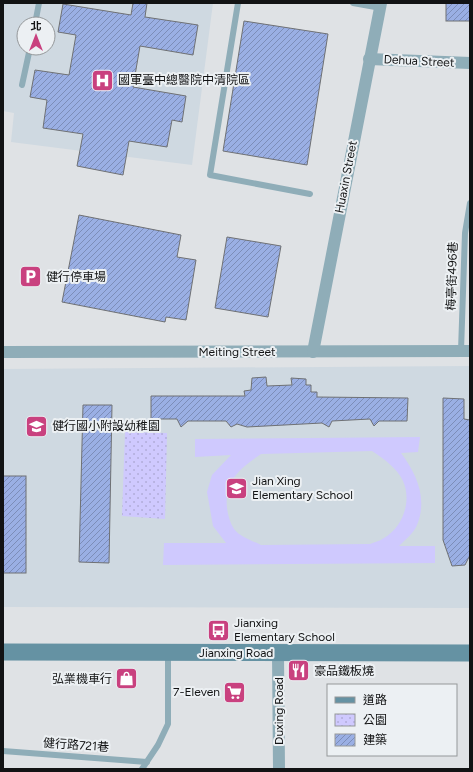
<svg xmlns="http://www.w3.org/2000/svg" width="473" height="772" viewBox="0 0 473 772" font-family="Figtree,'Noto Sans TC',sans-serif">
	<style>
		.built { fill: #cfd9e1; fill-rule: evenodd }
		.green { fill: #cfc9fe; fill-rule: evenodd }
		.park { fill: url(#park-dots) }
		.building { fill: url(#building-hatch); stroke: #6f7174 }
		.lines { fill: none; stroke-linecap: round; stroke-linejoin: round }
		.lane { stroke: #8fadb8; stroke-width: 6 }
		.street { stroke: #8fadb8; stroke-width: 12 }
		.secondary { stroke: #6592a3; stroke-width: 17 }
		.labels { text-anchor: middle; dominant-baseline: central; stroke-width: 4; stroke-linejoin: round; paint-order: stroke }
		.street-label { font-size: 12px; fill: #121314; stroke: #ecf0f3 }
		.poi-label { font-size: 12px; fill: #121314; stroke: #ecf0f3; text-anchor: start }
	</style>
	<defs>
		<pattern id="park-dots" width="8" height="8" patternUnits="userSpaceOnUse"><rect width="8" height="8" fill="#cfc9fe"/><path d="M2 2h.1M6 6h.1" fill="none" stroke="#b1acd9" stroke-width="1.8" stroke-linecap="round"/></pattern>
		<pattern id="building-hatch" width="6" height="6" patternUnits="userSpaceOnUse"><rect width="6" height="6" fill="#9aafe4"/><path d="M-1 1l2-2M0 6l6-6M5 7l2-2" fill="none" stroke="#7c8db8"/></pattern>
	</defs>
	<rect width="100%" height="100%" fill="#dfe2e5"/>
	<g class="built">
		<path d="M3,3H213L192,165L11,142L14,113L3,111ZM24,24H48V48H24Z"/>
		<polygon points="470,366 470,608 3,607 3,369"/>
	</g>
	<path class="green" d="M420,437L418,452L401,453C416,473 428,498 417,525C414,533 405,540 399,546H435V563L163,565L164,543H226L213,526L207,492L212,475L231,455L195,457V439ZM372,451C384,459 397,468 403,481C412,501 403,527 384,538C380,541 374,542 370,544L261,545C253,541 240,537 234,529C230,523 228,515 227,508C224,481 240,468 261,454Z"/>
	<polygon class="park" points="125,432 167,433 165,519 122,516"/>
	<g class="building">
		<polygon points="133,3 147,3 145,17 198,25 193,55 140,46 133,87 186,96 182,122 172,120 167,147 129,141 123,175 77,166 83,134 43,128 47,100 30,97 35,70 69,75 76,35 58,32 63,4 131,15"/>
		<rect x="446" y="3" width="24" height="18"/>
		<polygon points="244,21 328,34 307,165 223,151"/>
		<polygon points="79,215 181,235 177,257 196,260 186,320 166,317 165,322 62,302"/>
		<polygon points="227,237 281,246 268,317 215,308"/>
		<polygon points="266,377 267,386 292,385 291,378 306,379 306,385 311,385 311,392 317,392 317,397 408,398 407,421 379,421 374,426 370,419 332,421 329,427 322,423 247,427 237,424 231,427 226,421 188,421 181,427 177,419 151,419 151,396 245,396 244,391 251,390 252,378"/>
		<polygon points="443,398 464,399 464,419 470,420 470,555 465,565 452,566 443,540"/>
		<polygon points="83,405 112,405 109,563 79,562"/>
		<rect x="3" y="476" width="23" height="97"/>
	</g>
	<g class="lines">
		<g class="lane">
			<polyline points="238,3 210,175 310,194"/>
			<polyline points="353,3 381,8"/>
			<polyline points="35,24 39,3"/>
			<polyline points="22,85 30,48"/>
			<polyline points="461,351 465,233 470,203"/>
			<polyline points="3,751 147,762"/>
			<polyline points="142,769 158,745 168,724 168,653"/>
		</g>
		<g class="street">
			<polyline points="369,59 470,63"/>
			<polyline points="3,352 470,351"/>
			<polyline points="313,352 381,3"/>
			<polyline points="278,654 279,769"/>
		</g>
		<polyline class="secondary" points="3,652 470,653"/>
	</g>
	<defs>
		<symbol id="hospital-square" viewBox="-11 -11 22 22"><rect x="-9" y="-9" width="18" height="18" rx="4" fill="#c9417f" stroke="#ecf0f3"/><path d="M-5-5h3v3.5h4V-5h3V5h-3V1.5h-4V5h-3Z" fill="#fff"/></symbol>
		<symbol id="parking-square" viewBox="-11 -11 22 22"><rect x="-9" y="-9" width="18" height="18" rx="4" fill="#c9417f" stroke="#ecf0f3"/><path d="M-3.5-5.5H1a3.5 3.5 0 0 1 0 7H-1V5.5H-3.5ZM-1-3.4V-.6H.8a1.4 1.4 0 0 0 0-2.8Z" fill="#fff"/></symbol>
		<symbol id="school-square" viewBox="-11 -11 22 22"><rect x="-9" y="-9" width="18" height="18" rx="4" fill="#c9417f" stroke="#ecf0f3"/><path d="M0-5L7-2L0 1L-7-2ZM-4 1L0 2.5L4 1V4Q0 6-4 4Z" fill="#fff"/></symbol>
		<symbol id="bus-square" viewBox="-11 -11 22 22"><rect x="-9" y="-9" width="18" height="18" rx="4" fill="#c9417f" stroke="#ecf0f3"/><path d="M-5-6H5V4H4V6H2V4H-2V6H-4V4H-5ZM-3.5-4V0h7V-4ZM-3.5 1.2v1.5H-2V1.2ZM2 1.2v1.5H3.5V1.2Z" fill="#fff"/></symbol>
		<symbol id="restaurant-square" viewBox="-11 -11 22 22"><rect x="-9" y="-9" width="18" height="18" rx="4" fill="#c9417f" stroke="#ecf0f3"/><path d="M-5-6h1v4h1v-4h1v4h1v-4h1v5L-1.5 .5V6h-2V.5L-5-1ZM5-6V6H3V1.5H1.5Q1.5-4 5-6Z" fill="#fff"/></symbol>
		<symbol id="shop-square" viewBox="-11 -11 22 22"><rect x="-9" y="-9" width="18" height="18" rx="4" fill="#c9417f" stroke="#ecf0f3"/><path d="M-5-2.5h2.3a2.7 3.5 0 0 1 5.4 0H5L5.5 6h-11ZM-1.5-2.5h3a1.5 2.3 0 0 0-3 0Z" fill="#fff"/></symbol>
		<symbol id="supermarket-square" viewBox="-11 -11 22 22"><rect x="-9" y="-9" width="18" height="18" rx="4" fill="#c9417f" stroke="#ecf0f3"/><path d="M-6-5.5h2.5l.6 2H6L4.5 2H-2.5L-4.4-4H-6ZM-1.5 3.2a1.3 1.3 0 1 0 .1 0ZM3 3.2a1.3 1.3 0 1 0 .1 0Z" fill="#fff"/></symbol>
	</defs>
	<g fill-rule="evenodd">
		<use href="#hospital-square" x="90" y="68" width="25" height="25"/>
		<use href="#parking-square" x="18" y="264" width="25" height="25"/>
		<use href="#school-square" x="24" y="414" width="25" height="25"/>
		<use href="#school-square" x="224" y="476" width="25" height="25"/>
		<use href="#bus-square" x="206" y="618" width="25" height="25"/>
		<use href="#restaurant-square" x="286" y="658" width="25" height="25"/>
		<use href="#shop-square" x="114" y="666" width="25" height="25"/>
		<use href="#supermarket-square" x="222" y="680" width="25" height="25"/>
	</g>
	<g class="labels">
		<g class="street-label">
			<text transform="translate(419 61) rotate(3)">Dehua Street</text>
			<text transform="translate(346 177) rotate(-79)">Huaxin Street</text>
			<text transform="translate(452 276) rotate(-88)">梅亭街496巷</text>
			<text x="237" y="352">Meiting Street</text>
			<text x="236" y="653">Jianxing Road</text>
			<text transform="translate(279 711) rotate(-90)">Duxing Road</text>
			<text transform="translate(76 745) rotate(4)">健行路721巷</text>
		</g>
		<g class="poi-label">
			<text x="118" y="80">國軍臺中總醫院中清院區</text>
			<text x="46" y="277">健行停車場</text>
			<text x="52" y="426">健行國小附設幼稚園</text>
			<text x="252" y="481">Jian Xing<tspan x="252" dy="14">Elementary School</tspan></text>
			<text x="234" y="623">Jianxing<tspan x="234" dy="14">Elementary School</tspan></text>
			<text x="314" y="671">豪品鐵板燒</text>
			<text x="112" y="679" text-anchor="end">弘業機車行</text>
			<text x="220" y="692" text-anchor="end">7-Eleven</text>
		</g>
	</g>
	<rect width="473" height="772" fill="none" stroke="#121314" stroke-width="8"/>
	<rect x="327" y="684" width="130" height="72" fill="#ecf0f3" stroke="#95989a"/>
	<rect x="335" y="697" width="20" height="6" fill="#6592a3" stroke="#95989a"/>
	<text x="363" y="704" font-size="12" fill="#121314">道路</text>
	<rect x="335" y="714" width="20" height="12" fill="url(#park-dots)" stroke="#95989a"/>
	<text x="363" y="724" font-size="12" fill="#121314">公園</text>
	<rect x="335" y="734" width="20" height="12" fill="url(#building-hatch)" stroke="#95989a"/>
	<text x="363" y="744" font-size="12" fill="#121314">建築</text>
	<g transform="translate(36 36)"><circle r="19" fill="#ecf0f3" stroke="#95989a"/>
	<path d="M0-3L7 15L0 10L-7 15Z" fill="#c9417f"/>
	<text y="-6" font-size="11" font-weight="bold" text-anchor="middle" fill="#121314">北</text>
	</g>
</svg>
